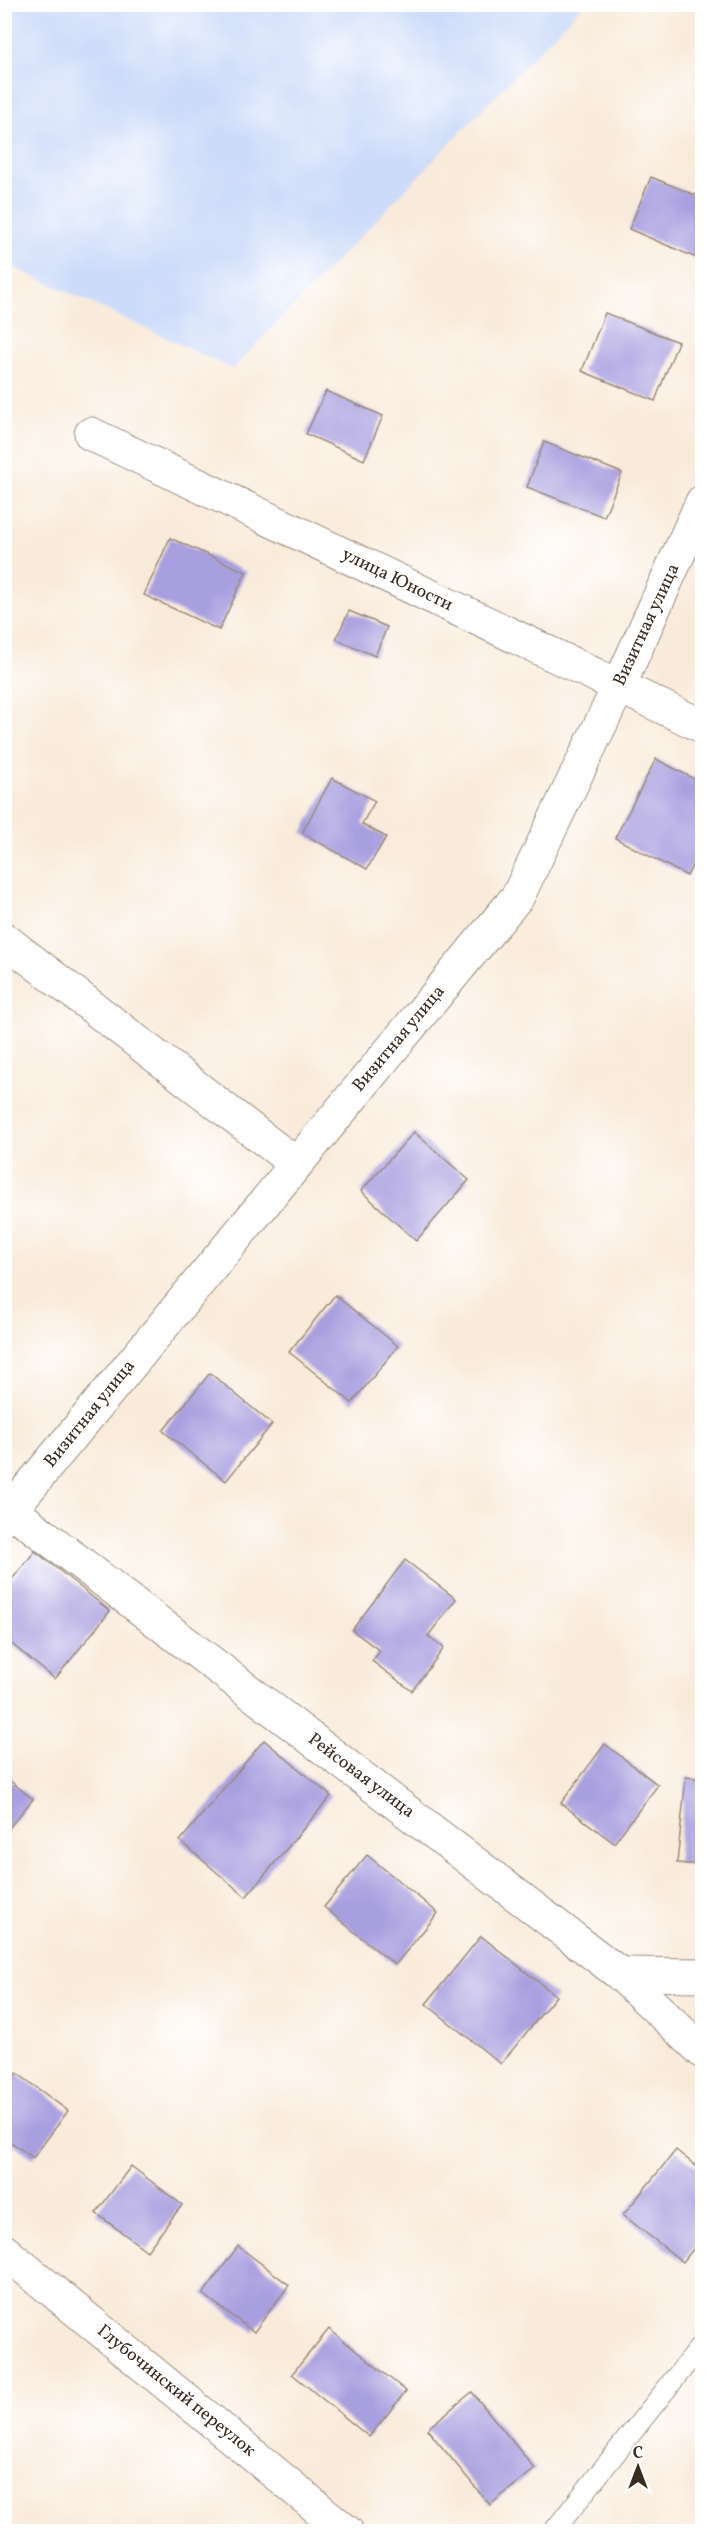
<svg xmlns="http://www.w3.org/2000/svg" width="707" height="2536" viewBox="0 0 707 2536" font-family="Vollkorn,serif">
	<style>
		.built { fill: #ccdbf9 }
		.building { fill: #a89fdf }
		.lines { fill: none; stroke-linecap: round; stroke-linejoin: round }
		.service-casing { stroke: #9a8a7c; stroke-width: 22 }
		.minor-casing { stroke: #9a8a7c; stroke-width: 35 }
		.service { stroke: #fff; stroke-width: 20 }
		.minor { stroke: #fff; stroke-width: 33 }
		.labels { text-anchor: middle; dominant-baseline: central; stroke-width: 5; stroke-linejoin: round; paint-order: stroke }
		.street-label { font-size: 18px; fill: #3b2a1e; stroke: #fff }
	</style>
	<rect width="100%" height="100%" fill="#fff"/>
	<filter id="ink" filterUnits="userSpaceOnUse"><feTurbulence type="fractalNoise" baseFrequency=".0167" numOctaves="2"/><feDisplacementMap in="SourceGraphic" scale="12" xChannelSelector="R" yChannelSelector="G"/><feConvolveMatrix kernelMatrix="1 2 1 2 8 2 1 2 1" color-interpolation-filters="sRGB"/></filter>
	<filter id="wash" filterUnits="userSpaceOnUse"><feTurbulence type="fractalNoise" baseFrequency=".008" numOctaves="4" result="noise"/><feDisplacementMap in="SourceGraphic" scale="24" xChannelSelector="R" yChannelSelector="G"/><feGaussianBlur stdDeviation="1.35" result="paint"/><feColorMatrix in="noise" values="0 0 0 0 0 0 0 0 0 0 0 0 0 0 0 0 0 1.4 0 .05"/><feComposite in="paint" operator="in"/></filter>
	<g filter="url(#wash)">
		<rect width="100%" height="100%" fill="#f9ebda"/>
		<polygon class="built" points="5,4 583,4 583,5 233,369 5,263"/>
		<g id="blocks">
			<g class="building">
				<polygon points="651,177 702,198 702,256 701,260 629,229"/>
				<polygon points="605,313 678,342 655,401 582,371"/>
				<polygon points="326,391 383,416 364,460 306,434"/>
				<polygon points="544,442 622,473 604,517 527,487"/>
				<polygon points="170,538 246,572 219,630 144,595"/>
				<polygon points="349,611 387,627 375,656 336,639"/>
				<polygon points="656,759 702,783 702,847 687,876 615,838"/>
				<polygon points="332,778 375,801 362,824 386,837 367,869 302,833"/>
				<polygon points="414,1132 469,1180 416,1241 361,1191"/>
				<polygon points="335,1295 398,1346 352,1403 289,1352"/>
				<polygon points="210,1373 272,1424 226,1481 163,1431"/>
				<polygon points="35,1551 110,1611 55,1679 4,1638 4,1589"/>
				<polygon points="405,1560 456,1599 428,1636 444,1648 412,1691 372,1661 380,1651 352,1630"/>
				<polygon points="264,1740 331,1796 246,1897 180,1841"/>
				<polygon points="605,1744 658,1785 614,1843 561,1803"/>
				<polygon points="4,1776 33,1799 4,1834"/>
				<polygon points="686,1777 702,1779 702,1865 677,1863"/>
				<polygon points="367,1855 438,1913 395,1965 324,1907"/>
				<polygon points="481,1936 556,1996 501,2064 426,2004"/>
				<polygon points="17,2073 68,2111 33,2158 4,2137 4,2090"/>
				<polygon points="676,2150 702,2171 702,2238 683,2262 623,2215"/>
				<polygon points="131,2166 182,2205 147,2251 96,2213"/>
				<polygon points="238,2246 289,2285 254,2332 203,2294"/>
				<polygon points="329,2329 406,2391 369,2437 292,2374"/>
				<polygon points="472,2392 535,2469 490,2505 427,2429"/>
			</g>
		</g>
	</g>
	<g filter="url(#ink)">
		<use href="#blocks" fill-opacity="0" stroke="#9a8a7c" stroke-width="1.5"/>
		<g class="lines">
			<defs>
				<polyline id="service" points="553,2532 702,2344"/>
				<g id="minor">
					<polyline points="91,434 702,726"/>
					<polyline points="4,939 296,1164"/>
					<polyline points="11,1510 620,1974 702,2051"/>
					<polyline points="4,1518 518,896 619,686 702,502"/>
					<polyline points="620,1974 702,1975"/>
					<polyline points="4,2251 347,2532"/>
				</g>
			</defs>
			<use href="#service" class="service-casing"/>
			<use href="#minor" class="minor-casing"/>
			<use href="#service" class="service"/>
			<use href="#minor" class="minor"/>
		</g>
	</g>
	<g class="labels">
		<g class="street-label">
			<text transform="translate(397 580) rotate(26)">улица Юности</text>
			<text transform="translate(647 625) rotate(-65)">Визитная улица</text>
			<text transform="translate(399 1039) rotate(-50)">Визитная улица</text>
			<text transform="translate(90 1414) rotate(-51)">Визитная улица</text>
			<text transform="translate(361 1776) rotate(37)">Рейсовая улица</text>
			<text transform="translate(176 2391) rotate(39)">Глубочинский переулок</text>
		</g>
	</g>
	<rect width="707" height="2536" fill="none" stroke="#fff" stroke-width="24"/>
	<g transform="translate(638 2467)" stroke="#ffffff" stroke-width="4.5" paint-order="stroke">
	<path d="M0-4.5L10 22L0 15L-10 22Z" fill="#3b2a1e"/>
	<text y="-9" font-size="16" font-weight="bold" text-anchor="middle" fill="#3b2a1e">С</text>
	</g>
</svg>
